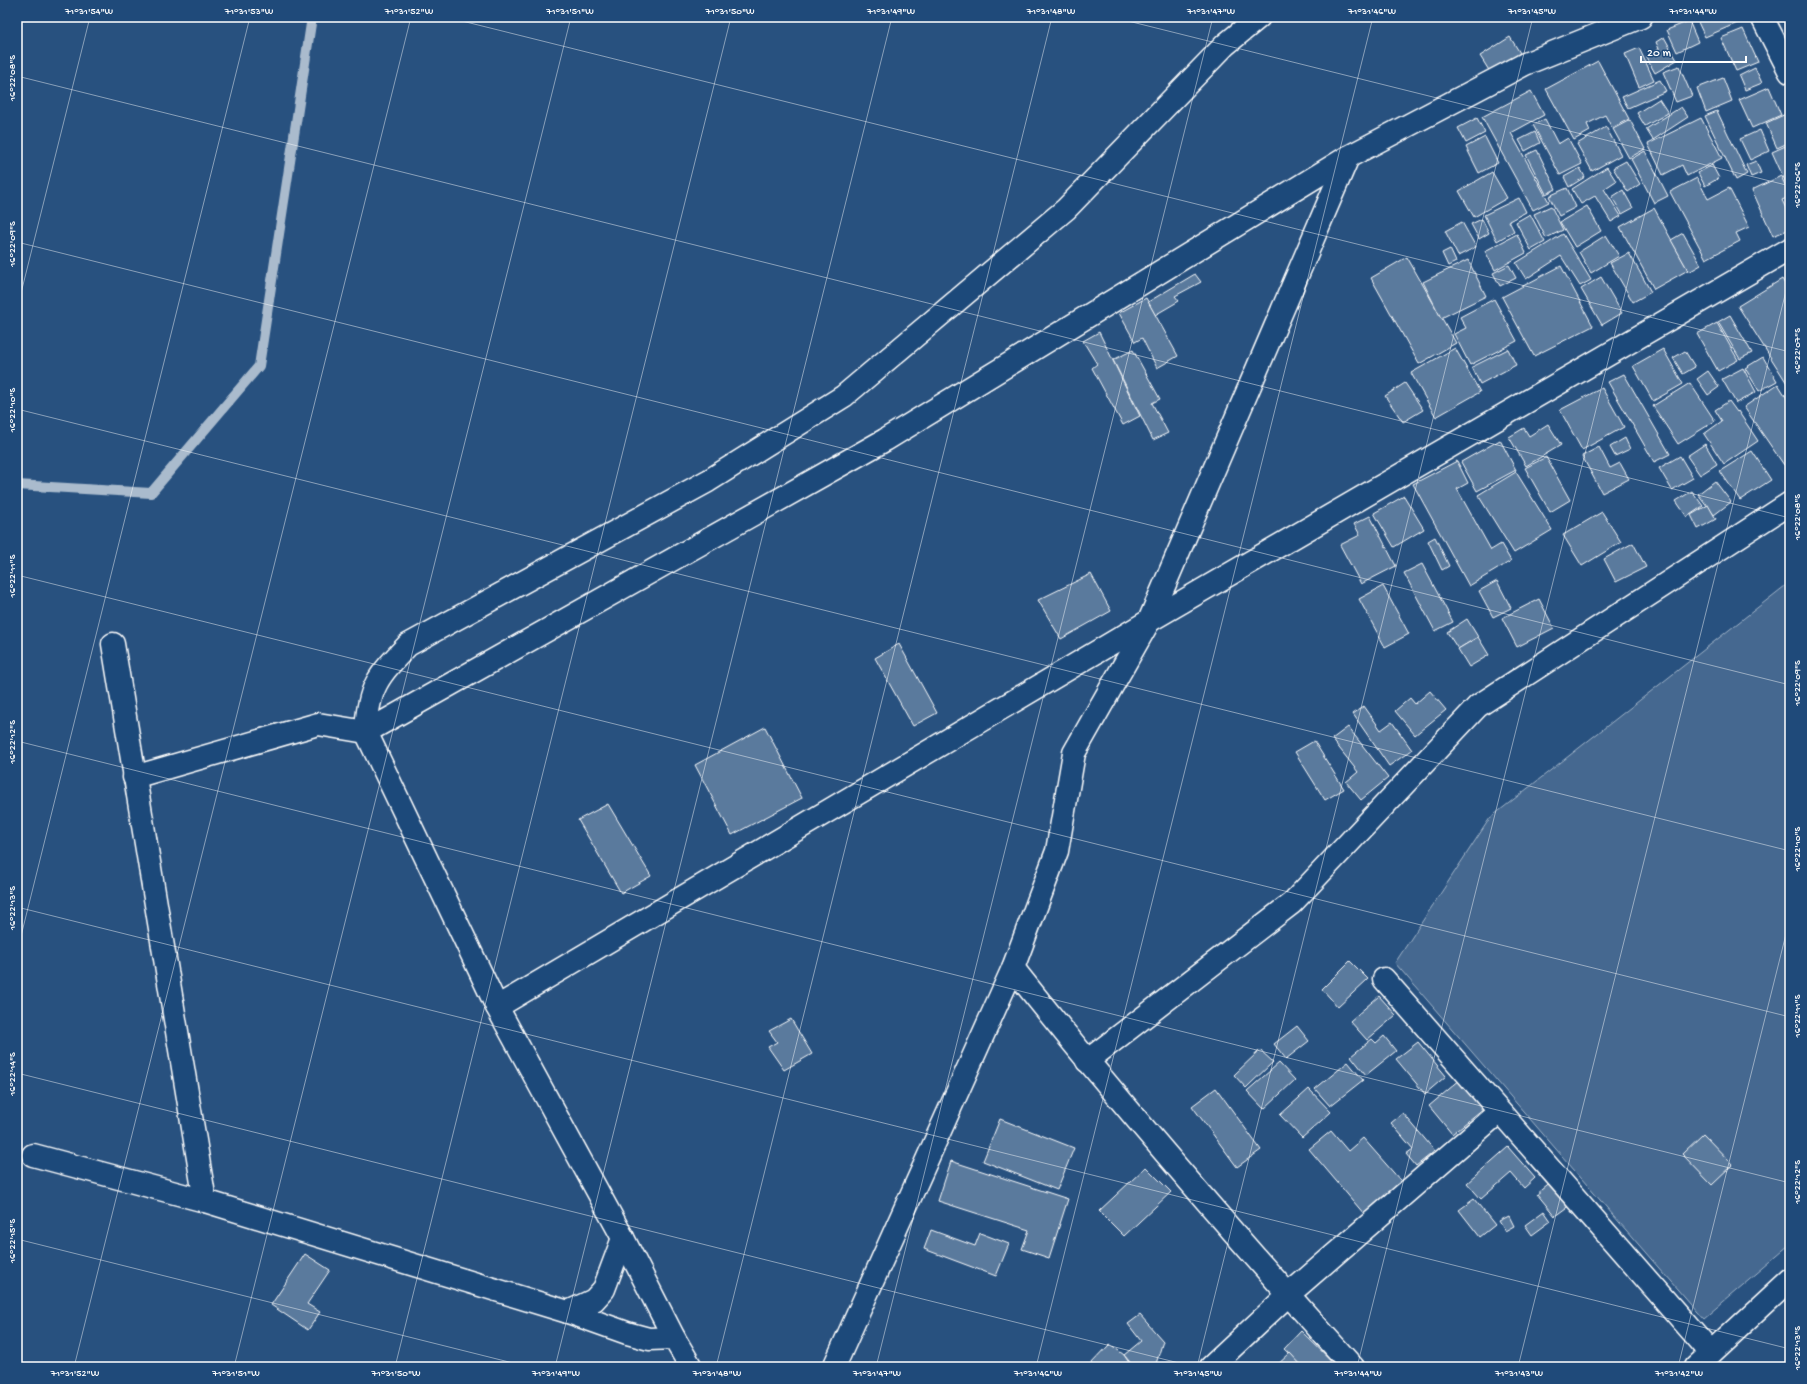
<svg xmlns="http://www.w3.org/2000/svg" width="1807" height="1384" viewBox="0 0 1807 1384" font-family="'Gochi Hand',sans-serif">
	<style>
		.green { fill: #446890; stroke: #a2b4c8 }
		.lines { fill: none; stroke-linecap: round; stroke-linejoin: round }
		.stream { stroke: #aabbcd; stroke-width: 10 }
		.building { fill: #5a7a9d; stroke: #fff }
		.street-casing { stroke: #fff; stroke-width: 25 }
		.secondary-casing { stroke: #fff; stroke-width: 25 }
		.street { stroke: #1f4a7a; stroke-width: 22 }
		.secondary { stroke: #1f4a7a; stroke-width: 22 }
		.ticks { fill: none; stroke: #fff; stroke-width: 1; stroke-opacity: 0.45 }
		.neatline { fill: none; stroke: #fff; stroke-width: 1.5 }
		.ticks-label { font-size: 10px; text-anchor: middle; fill: #fff }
	</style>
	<rect width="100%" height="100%" fill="#28517f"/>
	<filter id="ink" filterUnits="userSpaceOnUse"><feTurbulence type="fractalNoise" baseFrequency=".025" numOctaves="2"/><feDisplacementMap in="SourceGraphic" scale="8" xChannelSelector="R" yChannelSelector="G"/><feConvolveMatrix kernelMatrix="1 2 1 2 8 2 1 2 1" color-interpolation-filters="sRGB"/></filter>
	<g filter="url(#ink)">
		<polygon class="green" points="1790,582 1790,1245 1703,1319 1395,963 1490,818"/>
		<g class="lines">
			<polyline class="stream" points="17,485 151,493 259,366 312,17"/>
		</g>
		<g class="building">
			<polygon points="1703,17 1741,17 1742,21 1705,37 1697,20"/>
			<polygon points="1689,21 1698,42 1677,52 1667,30"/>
			<polygon points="1743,29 1758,62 1736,71 1721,38"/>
			<polygon points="1510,37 1520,53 1490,72 1480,56"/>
			<polygon points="1664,37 1677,60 1655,73 1646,57 1659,49 1656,42"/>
			<polygon points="1639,48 1654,80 1639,87 1625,54"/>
			<polygon points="1598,61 1629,119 1612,128 1605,115 1587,124 1590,131 1574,140 1546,89"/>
			<polygon points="1679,66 1692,96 1676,102 1663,72"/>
			<polygon points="1755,68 1762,83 1745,90 1739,76"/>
			<polygon points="1723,78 1732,101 1706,112 1697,88"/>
			<polygon points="1660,80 1666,91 1628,108 1622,97"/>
			<polygon points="1769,87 1781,115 1752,128 1739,100"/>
			<polygon points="1531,91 1544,115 1511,133 1549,202 1533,210 1482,117"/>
			<polygon points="1659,99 1668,113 1645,126 1637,113"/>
			<polygon points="1681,107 1688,117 1653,140 1646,129"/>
			<polygon points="1717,111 1747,174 1736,180 1705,116"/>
			<polygon points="1788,113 1790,118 1790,142 1777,148 1766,123"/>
			<polygon points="1477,118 1485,133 1466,143 1458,128"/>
			<polygon points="1701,118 1722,158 1687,176 1682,165 1663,175 1648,144"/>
			<polygon points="1545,119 1558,144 1568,138 1582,164 1560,175 1533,125"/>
			<polygon points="1630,120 1645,149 1629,158 1613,129"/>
			<polygon points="1606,127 1621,155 1592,171 1577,144"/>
			<polygon points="1760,130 1769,151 1750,160 1740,139"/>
			<polygon points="1535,132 1540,143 1525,151 1519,140"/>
			<polygon points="1485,137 1498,163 1479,173 1466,147"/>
			<polygon points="1790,144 1790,181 1786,183 1772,152"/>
			<polygon points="1537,150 1556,189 1546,194 1526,155"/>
			<polygon points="1645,151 1668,196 1654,203 1631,159"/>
			<polygon points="1626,161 1640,184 1628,192 1613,168"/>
			<polygon points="1756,161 1761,173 1751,177 1746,165"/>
			<polygon points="1712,165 1719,178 1705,186 1698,173"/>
			<polygon points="1607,167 1616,181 1604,189 1621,216 1611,222 1595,196 1581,204 1572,189"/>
			<polygon points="1580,168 1585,177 1569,187 1564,177"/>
			<polygon points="1492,172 1507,198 1474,217 1459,191"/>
			<polygon points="1781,176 1785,185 1790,182 1790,201 1789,197 1782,200 1790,217 1790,229 1773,236 1752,190"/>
			<polygon points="1697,178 1708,199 1729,188 1749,227 1736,233 1740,241 1706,259 1670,192"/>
			<polygon points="1567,188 1576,207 1559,216 1549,196"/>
			<polygon points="1623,190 1633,208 1622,214 1612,197"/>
			<polygon points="1519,198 1526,212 1509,221 1514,231 1497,241 1484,215"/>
			<polygon points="1551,206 1563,230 1546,238 1534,214"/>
			<polygon points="1587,206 1601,231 1575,247 1560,222"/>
			<polygon points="1654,208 1688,270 1654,289 1620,227"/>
			<polygon points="1530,214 1545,242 1531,250 1516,222"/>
			<polygon points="1482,219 1489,233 1479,239 1471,224"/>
			<polygon points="1462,222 1476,247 1458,256 1445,231"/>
			<polygon points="1683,233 1701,265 1689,272 1671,240"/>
			<polygon points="1517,234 1526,253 1495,270 1485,251"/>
			<polygon points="1563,234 1591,280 1580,286 1561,256 1526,279 1516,263"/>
			<polygon points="1606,235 1619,256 1591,273 1579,252"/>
			<polygon points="1450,249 1456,262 1448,266 1442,253"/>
			<polygon points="1629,253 1651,292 1633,302 1610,263"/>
			<polygon points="1407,257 1456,343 1419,364 1371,278"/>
			<polygon points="1468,260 1486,296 1441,318 1423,282"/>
			<polygon points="1509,265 1516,278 1500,286 1493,273"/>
			<polygon points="1561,266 1593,326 1534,356 1502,297"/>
			<polygon points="1195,274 1201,282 1175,296 1179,301 1155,315 1148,302"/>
			<polygon points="1601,277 1622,313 1602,325 1581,289"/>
			<polygon points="1782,279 1790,292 1790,388 1738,306"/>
			<polygon points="1146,298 1178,356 1157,368 1142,338 1135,342 1119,313"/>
			<polygon points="1494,299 1517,341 1470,365 1454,334 1466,328 1460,317"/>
			<polygon points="1730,315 1752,353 1740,359 1718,322"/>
			<polygon points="1717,323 1738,360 1718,371 1697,334"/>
			<polygon points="1099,332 1140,416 1123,425 1092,368 1097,364 1083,341"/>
			<polygon points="1455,348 1480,392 1436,417 1411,373"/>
			<polygon points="1508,349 1516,365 1480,384 1472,367"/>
			<polygon points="1663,349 1683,384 1653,401 1633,366"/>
			<polygon points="1133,350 1160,399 1152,403 1168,433 1153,440 1113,360"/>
			<polygon points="1685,351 1695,367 1683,374 1673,358"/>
			<polygon points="1763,357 1777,381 1759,391 1745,368"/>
			<polygon points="1743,368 1756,392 1736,403 1722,379"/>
			<polygon points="1708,371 1719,387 1708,395 1697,379"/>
			<polygon points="1624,374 1670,454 1654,462 1608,382"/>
			<polygon points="1405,383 1423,410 1403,422 1385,396"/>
			<polygon points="1690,383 1715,421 1678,444 1653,406"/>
			<polygon points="1778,384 1790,403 1790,461 1784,465 1744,407"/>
			<polygon points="1602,388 1624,427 1582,450 1560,410"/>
			<polygon points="1729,401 1737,412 1738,411 1758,441 1724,464 1704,434 1722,421 1715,410"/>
			<polygon points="1548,424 1561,445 1526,466 1509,437 1524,428 1529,436"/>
			<polygon points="1625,438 1630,449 1615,456 1610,447"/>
			<polygon points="1500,440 1516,470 1477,491 1461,462"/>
			<polygon points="1705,444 1717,464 1700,475 1687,456"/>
			<polygon points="1599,447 1610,468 1620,463 1629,479 1602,493 1582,456"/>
			<polygon points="1752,451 1771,480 1740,500 1720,471"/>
			<polygon points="1680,456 1693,478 1672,490 1659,468"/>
			<polygon points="1546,457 1570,500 1550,512 1525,468"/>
			<polygon points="1457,461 1468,483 1457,489 1491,550 1501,544 1511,561 1469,586 1413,484"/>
			<polygon points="1516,472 1552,530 1514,553 1478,495"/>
			<polygon points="1715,481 1731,502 1714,515 1698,494"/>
			<polygon points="1692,491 1703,506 1687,517 1676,501"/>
			<polygon points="1404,496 1424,529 1394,547 1374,513"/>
			<polygon points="1708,505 1716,519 1698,529 1691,515"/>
			<polygon points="1602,512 1621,542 1582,566 1563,535"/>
			<polygon points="1370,516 1396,566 1361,584 1340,545 1360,535 1354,524"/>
			<polygon points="1435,537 1449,566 1442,570 1428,541"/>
			<polygon points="1633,543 1646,567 1616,582 1604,559"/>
			<polygon points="1422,564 1453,622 1435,631 1404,573"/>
			<polygon points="1091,574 1111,611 1061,639 1038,600"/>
			<polygon points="1497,581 1511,608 1493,617 1479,591"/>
			<polygon points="1383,586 1409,634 1385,647 1359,599"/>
			<polygon points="1539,599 1554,628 1517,647 1502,618"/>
			<polygon points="1467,619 1478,637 1458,649 1447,632"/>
			<polygon points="1478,637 1489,655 1469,667 1458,649"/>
			<polygon points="899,644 937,713 913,726 875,658"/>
			<polygon points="1430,691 1446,710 1415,735 1395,711 1410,698 1415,704"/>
			<polygon points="1364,706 1381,730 1392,722 1412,750 1389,766 1353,714"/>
			<polygon points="765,727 802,798 732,835 695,765"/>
			<polygon points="1348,727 1388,778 1361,800 1346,782 1358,772 1332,739"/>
			<polygon points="1314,741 1344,789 1325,800 1295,752"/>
			<polygon points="608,804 651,876 621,893 578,820"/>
			<polygon points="1350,961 1368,979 1338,1007 1322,989"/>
			<polygon points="1379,996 1396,1015 1367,1040 1350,1021"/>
			<polygon points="791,1019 812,1054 784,1070 768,1047 777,1042 769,1031"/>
			<polygon points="1297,1026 1309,1041 1286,1059 1274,1044"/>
			<polygon points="1384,1036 1396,1051 1366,1075 1351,1056 1372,1039 1376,1043"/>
			<polygon points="1418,1042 1446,1076 1425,1094 1396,1059"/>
			<polygon points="1260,1050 1273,1062 1246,1088 1234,1075"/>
			<polygon points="1348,1062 1363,1080 1330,1106 1315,1089"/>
			<polygon points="1279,1063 1295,1080 1264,1109 1247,1091"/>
			<polygon points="1461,1079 1484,1108 1452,1134 1429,1106"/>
			<polygon points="1216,1088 1261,1150 1237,1167 1192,1106"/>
			<polygon points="1309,1089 1331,1112 1302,1138 1280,1115"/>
			<polygon points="1403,1113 1435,1151 1416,1166 1406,1154 1413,1149 1391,1123"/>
			<polygon points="1000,1119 1074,1148 1057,1190 983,1161"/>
			<polygon points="1331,1131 1348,1151 1363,1138 1408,1189 1370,1221 1309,1149"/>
			<polygon points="1703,1134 1733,1165 1712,1185 1682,1154"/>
			<polygon points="1508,1147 1535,1178 1524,1188 1511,1173 1481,1199 1467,1183"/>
			<polygon points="951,1161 1068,1199 1049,1258 1022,1249 1029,1230 938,1201"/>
			<polygon points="1146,1167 1171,1192 1124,1236 1099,1211"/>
			<polygon points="1552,1182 1570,1205 1555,1216 1537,1194"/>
			<polygon points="1474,1199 1495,1225 1480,1237 1459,1210"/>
			<polygon points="1544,1211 1551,1221 1532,1235 1525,1225"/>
			<polygon points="1509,1216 1514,1226 1505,1231 1499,1221"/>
			<polygon points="931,1230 975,1246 980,1233 1009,1244 996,1276 924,1249"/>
			<polygon points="305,1254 330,1270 307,1304 320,1312 308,1330 271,1305"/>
			<polygon points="1140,1315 1163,1341 1155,1367 1134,1367 1124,1355 1141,1341 1128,1324"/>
			<polygon points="1301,1331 1338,1367 1303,1367 1284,1349"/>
			<polygon points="1110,1344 1124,1355 1132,1367 1088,1367"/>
			<polygon points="1290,1353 1303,1367 1275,1367"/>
		</g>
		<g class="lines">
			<defs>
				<g id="street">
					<polyline points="1762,17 1790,72"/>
					<polyline points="113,644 205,1201"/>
					<polyline points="134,777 318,724 366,732 885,440 1348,157 1525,64 1641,17"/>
					<path d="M1013,968C1121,1105 1236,1237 1353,1367"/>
					<polyline points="1384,979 1711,1353"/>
					<polyline points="497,1007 1149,621 1790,249"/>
					<polyline points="1087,1061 1292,903 1478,706 1790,503"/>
					<polyline points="33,1155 205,1201 568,1312 627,1333 649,1339 674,1338"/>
					<polyline points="568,1312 594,1300 604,1289 623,1238"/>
					<polyline points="834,1367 1013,968 1057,851 1074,753 1149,621 1348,157"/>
					<polyline points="1211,1367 1288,1295 1499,1112"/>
					<polyline points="1696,1367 1790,1280"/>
				</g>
				<path id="secondary" d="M691,1367L674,1338L623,1238L497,1007L366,732C368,687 378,676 408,645L708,481L844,396L1066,209L1225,45L1259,17"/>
			</defs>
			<use href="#street" class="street-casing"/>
			<use href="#secondary" class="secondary-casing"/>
			<use href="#street" class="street"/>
			<use href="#secondary" class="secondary"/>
		</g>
	</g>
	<path class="ticks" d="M446,17L1790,352M1112,17L1790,186M1778,17L1790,20M17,76L1790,518M17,242L1790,685M17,309L90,17M17,409L1790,851M17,575L1790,1017M17,741L1790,1183M17,907L1790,1349M17,952L250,17M17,1073L1195,1367M17,1239L529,1367M74,1367L411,17M234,1367L571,17M395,1367L731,17M555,1367L892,17M716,1367L1052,17M876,1367L1213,17M1036,1367L1373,17M1197,1367L1533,17M1357,1367L1694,17M1518,1367L1790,275M1678,1367L1790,918"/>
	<rect width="1807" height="1384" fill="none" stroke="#1f4a7a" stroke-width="44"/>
	<path d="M1641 56v6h105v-6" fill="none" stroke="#ffffff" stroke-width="2"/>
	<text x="1647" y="56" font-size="12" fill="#ffffff" stroke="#1f4a7a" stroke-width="3" paint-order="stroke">20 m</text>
	<rect x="22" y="22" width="1763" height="1340" class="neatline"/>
	<g class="ticks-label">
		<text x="89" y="14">71°31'54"W</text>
		<text x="249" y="14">71°31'53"W</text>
		<text x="409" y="14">71°31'52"W</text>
		<text x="570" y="14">71°31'51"W</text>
		<text x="730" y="14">71°31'50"W</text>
		<text x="891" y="14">71°31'49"W</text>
		<text x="1051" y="14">71°31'48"W</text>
		<text x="1211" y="14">71°31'47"W</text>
		<text x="1372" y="14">71°31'46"W</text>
		<text x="1532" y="14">71°31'45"W</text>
		<text x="1693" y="14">71°31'44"W</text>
		<text transform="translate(11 78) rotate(-90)" y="4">16°22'08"S</text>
		<text transform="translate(1796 185) rotate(-90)" y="4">16°22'06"S</text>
		<text transform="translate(11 244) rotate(-90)" y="4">16°22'09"S</text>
		<text transform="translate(1796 351) rotate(-90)" y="4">16°22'07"S</text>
		<text transform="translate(11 410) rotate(-90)" y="4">16°22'10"S</text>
		<text transform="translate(1796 517) rotate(-90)" y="4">16°22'08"S</text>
		<text transform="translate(11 576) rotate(-90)" y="4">16°22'11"S</text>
		<text transform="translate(1796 683) rotate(-90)" y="4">16°22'09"S</text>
		<text transform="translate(11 742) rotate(-90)" y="4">16°22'12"S</text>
		<text transform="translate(1796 849) rotate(-90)" y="4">16°22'10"S</text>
		<text transform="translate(11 908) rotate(-90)" y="4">16°22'13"S</text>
		<text transform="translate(1796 1016) rotate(-90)" y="4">16°22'11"S</text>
		<text transform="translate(11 1074) rotate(-90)" y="4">16°22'14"S</text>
		<text transform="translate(1796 1182) rotate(-90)" y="4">16°22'12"S</text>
		<text transform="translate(11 1241) rotate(-90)" y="4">16°22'15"S</text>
		<text transform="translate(1796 1348) rotate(-90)" y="4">16°22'13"S</text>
		<text x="75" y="1376">71°31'52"W</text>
		<text x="236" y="1376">71°31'51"W</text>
		<text x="396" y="1376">71°31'50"W</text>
		<text x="556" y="1376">71°31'49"W</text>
		<text x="717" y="1376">71°31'48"W</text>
		<text x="877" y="1376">71°31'47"W</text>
		<text x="1038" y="1376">71°31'46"W</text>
		<text x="1198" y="1376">71°31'45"W</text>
		<text x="1358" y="1376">71°31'44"W</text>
		<text x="1519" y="1376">71°31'43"W</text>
		<text x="1679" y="1376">71°31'42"W</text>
	</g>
</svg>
